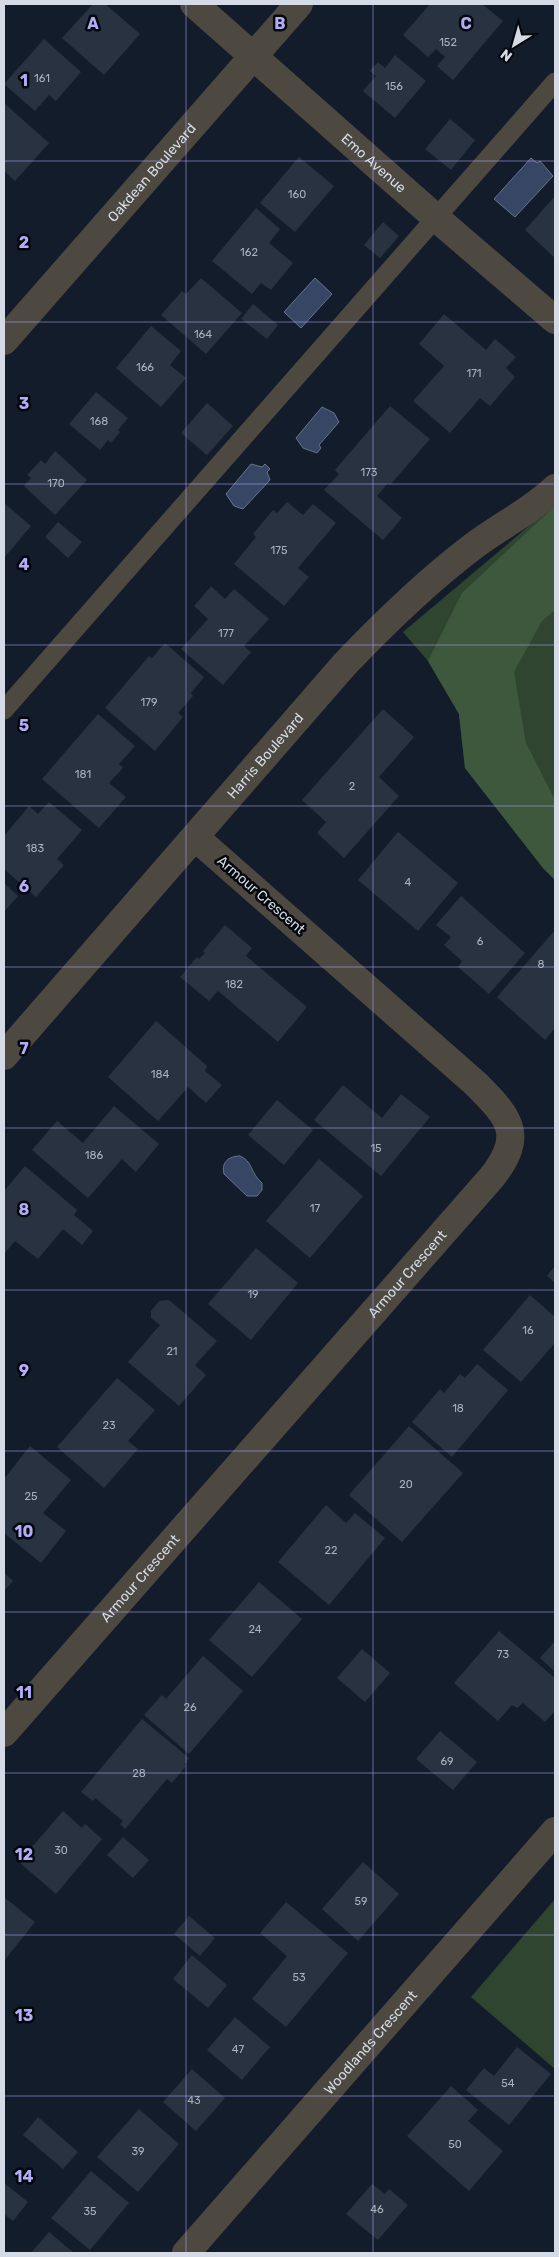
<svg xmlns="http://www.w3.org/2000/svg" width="559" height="2257" viewBox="0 0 559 2257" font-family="Rubik,sans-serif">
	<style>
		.green { fill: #2f452f }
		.forest { fill: #3d583d }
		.water { fill: #374664; stroke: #66738b }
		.building { fill: #283241 }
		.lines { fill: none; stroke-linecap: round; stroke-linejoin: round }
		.service { stroke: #4d4941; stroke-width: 19 }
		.minor { stroke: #4d4941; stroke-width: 28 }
		.grid { fill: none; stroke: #b2adf9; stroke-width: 1; stroke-opacity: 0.55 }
		.labels { text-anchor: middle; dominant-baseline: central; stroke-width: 5; stroke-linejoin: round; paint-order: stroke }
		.number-label { font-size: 11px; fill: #aab1bd }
		.street-label { font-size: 14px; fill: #d5dbe6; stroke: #04070c }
		.grid-label { font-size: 16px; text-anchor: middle; font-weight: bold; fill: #b2adf9; stroke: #04070c; stroke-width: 5; stroke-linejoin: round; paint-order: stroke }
	</style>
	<rect width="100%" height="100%" fill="#131c2b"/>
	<g class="green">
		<polygon points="555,504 555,880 543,868 465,768 459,714 428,661 403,632"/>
		<polygon points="555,1899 555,2069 471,1997"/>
	</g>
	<polygon class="forest" points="555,506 555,610 542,621 514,672 526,743 555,800 555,880 543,868 465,768 459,714 428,661 462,593"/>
	<g class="water">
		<polygon points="531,158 537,163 540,161 553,176 515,217 494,199"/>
		<polygon points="315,278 332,294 301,328 284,312"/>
		<polygon points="322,407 334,413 339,422 319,445 321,448 317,453 303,448 296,438"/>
		<polygon points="251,464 262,467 265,464 270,469 267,472 270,480 243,509 234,506 226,494"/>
		<path d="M240,1156C253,1161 250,1173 262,1183V1190L257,1196H247L224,1174C221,1162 229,1156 240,1156Z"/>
	</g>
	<g class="building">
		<polygon points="93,4 105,4 140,34 104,75 62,38"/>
		<polygon points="430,4 482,4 503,21 453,80 437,66 445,57 436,49 428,57 403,35"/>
		<polygon points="44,39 81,72 56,101 49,95 35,111 4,84"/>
		<polygon points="395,55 426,81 395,118 363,91 376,76 370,71 378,62 385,68"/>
		<polygon points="4,103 49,143 15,181 4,171"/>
		<polygon points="450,119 475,140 451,170 425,149"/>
		<polygon points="299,157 334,186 295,232 260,203"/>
		<polygon points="555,196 555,258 525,230"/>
		<polygon points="256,208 280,229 269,243 293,263 271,290 261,283 252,294 212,261"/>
		<polygon points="383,222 399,236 380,258 364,245"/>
		<polygon points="201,278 242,313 206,354 161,315 182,291 186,294"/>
		<polygon points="253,304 278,325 267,339 241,319"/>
		<polygon points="444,314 486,350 495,339 516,357 506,368 515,377 490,406 480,398 450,433 413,401 444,366 419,344"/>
		<polygon points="151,326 181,351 170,365 186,378 161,407 116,368"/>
		<polygon points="96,392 128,418 118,430 120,432 111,443 108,440 100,450 69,424"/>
		<polygon points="207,403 233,426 207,455 181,433"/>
		<polygon points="390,406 430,439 390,485 388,483 377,496 402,518 383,540 324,490 339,474 335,470"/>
		<polygon points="55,451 87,480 55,515 24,486 31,478 27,475 41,460 45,464"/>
		<polygon points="287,502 303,515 313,504 336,523 298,568 309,577 284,606 234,564 256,537 253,534 273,510 277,513"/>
		<polygon points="4,503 31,526 4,558"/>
		<polygon points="58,522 82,542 68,558 45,537"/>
		<polygon points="211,586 225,599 234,589 269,619 244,646 251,652 223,685 181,649 208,619 194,606"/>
		<polygon points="165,643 204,677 191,693 193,696 178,713 183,717 155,751 105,708 149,656 152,658"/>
		<polygon points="383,709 414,737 379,777 399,796 344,858 317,833 326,822 302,800"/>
		<polygon points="98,714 135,746 119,764 123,768 109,783 126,797 99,828 42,779"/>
		<polygon points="49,802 82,830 57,859 64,865 36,897 4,869 4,836 29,806 38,814"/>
		<polygon points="398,832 458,883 418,931 358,880"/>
		<polygon points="4,883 18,896 4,912"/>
		<polygon points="461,896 525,953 489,994 458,967 462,961 444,945 451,937 436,925"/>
		<polygon points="225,925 252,948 246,956 307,1007 278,1042 218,991 209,1001 180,977 197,957 199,959 205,953 203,951"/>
		<polygon points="555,930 555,1028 545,1040 497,997"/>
		<polygon points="156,1021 207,1066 205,1071 222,1085 206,1103 188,1087 158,1121 108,1077"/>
		<polygon points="343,1085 382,1118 401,1094 430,1117 381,1176 314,1120"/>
		<polygon points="277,1100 313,1130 284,1165 248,1135"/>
		<polygon points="114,1106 159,1144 136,1172 122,1159 88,1198 32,1150 57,1121 83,1143"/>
		<polygon points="319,1159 363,1196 310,1258 266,1221"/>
		<polygon points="25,1166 77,1210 74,1215 93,1231 82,1245 63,1229 38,1259 15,1241 4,1254 4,1191"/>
		<polygon points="256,1248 298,1283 251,1340 208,1304"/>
		<polygon points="555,1266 555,1283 547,1276"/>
		<polygon points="530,1295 555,1317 555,1343 521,1382 483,1350"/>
		<polygon points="169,1300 217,1341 195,1365 206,1375 179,1406 128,1362 160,1325 151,1318 151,1311 159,1301"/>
		<polygon points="477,1364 508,1390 452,1457 412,1422 440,1389 444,1393 460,1374 465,1378"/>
		<polygon points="117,1378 155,1410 128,1441 138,1449 104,1488 57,1447"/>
		<polygon points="409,1426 463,1473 402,1542 349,1495"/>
		<polygon points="30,1446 71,1480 43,1513 66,1531 41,1563 4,1533 4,1479"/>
		<polygon points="326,1505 346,1523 355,1513 385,1538 329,1605 278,1562"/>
		<polygon points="4,1573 13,1581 4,1591"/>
		<polygon points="259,1582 302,1619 252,1677 209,1640"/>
		<polygon points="499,1631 555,1678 555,1711 545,1722 523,1703 517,1708 512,1705 498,1721 454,1683"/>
		<polygon points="555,1641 555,1672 540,1658"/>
		<polygon points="362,1649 390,1673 365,1702 337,1678"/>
		<polygon points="203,1656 243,1691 189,1754 144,1715 162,1695 166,1699"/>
		<polygon points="142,1719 189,1758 184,1765 186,1766 172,1783 167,1779 125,1829 120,1824 123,1821 95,1798 93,1801 81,1792"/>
		<polygon points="440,1731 477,1762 453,1790 416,1759"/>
		<polygon points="63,1811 82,1828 85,1824 102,1839 56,1894 19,1862"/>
		<polygon points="123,1837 149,1860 133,1878 107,1855"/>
		<polygon points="363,1862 399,1894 358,1941 322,1909"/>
		<polygon points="4,1897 35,1922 4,1961"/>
		<polygon points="286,1902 348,1953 286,2027 252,1999 287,1956 260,1933"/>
		<polygon points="189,1916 215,1938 200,1956 174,1934"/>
		<polygon points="192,1955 227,1985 208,2008 173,1979"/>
		<polygon points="235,2017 270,2047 242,2080 207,2050"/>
		<polygon points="517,2047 551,2074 509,2125 466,2090 484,2068 494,2076"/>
		<polygon points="192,2069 225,2098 196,2131 163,2102"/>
		<polygon points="451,2086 478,2110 468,2121 503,2151 469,2191 407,2136"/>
		<polygon points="139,2109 179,2144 138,2192 97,2157"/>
		<polygon points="38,2117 78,2152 63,2169 23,2135"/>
		<polygon points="91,2171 129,2203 90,2250 51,2218"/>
		<polygon points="4,2183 28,2202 13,2221 4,2214"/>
		<polygon points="372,2184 385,2194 389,2189 408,2205 378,2240 346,2214"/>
		<polygon points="49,2232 74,2253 31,2253"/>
	</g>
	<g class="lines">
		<polyline class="service" points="4,710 555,82"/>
		<g class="minor">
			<path id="s1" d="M194,4L435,217L555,320"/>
			<path id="s2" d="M4,341L299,4"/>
			<path id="s3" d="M4,1056L344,665C384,623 425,583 471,548C498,527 530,512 555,488"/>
			<path id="s4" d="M4,1733L492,1177C525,1135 510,1118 476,1084L195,837"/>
			<path id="s5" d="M186,2253L555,1831"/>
		</g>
	</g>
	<path class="grid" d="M186,4V2253M373,4V2253M4,161H555M4,322H555M4,484H555M4,645H555M4,806H555M4,967H555M4,1128H555M4,1290H555M4,1451H555M4,1612H555M4,1773H555M4,1935H555M4,2096H555"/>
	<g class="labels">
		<g class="number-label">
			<text x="448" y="42">152</text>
			<text x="42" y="78">161</text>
			<text x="394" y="86">156</text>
			<text x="297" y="194">160</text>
			<text x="249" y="252">162</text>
			<text x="203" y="334">164</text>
			<text x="145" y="367">166</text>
			<text x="474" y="373">171</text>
			<text x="99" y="421">168</text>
			<text x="369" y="472">173</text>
			<text x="56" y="483">170</text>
			<text x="279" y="550">175</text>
			<text x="226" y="633">177</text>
			<text x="149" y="702">179</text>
			<text x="83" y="774">181</text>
			<text x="352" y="786">2</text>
			<text x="35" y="848">183</text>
			<text x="408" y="882">4</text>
			<text x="480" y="941">6</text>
			<text x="541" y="964">8</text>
			<text x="234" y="984">182</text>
			<text x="160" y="1074">184</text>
			<text x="376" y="1148">15</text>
			<text x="94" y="1155">186</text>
			<text x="315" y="1208">17</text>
			<text x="253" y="1294">19</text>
			<text x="528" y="1330">16</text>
			<text x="172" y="1351">21</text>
			<text x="458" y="1408">18</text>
			<text x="109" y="1425">23</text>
			<text x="406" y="1484">20</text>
			<text x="31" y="1496">25</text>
			<text x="331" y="1550">22</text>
			<text x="255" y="1629">24</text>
			<text x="503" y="1654">73</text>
			<text x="190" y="1707">26</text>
			<text x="447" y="1761">69</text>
			<text x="139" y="1773">28</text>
			<text x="61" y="1850">30</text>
			<text x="361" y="1901">59</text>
			<text x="299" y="1977">53</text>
			<text x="238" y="2049">47</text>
			<text x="508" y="2083">54</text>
			<text x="194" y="2100">43</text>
			<text x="455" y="2144">50</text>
			<text x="138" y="2151">39</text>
			<text x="377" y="2209">46</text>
			<text x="90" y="2211">35</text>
		</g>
		<g class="street-label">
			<text stroke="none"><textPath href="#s1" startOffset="240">Emo Avenue</textPath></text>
			<text stroke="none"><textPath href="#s2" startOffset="224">Oakdean Boulevard</textPath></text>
			<text stroke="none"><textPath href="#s3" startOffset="398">Harris Boulevard</textPath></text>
			<text transform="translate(261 895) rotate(41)">Armour Crescent</text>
			<text stroke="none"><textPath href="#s4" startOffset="611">Armour Crescent</textPath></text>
			<text stroke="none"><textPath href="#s4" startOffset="206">Armour Crescent</textPath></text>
			<text stroke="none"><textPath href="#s5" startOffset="280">Woodlands Crescent</textPath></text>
		</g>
	</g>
	<g class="grid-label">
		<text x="93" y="29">A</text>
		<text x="280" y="29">B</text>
		<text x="466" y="29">C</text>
		<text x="24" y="86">1</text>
		<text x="24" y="248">2</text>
		<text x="24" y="409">3</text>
		<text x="24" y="570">4</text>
		<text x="24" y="731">5</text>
		<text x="24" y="892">6</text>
		<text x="24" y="1054">7</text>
		<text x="24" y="1215">8</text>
		<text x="24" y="1376">9</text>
		<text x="24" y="1537">10</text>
		<text x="24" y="1698">11</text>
		<text x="24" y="1860">12</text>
		<text x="24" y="2021">13</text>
		<text x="24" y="2182">14</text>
	</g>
	<rect width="559" height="2257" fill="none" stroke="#d5dbe6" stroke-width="10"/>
	<g transform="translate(514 45) rotate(217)" stroke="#04070c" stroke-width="4" paint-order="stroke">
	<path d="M0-4L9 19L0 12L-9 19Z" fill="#d5dbe6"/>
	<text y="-8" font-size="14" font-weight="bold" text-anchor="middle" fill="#d5dbe6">N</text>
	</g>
</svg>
